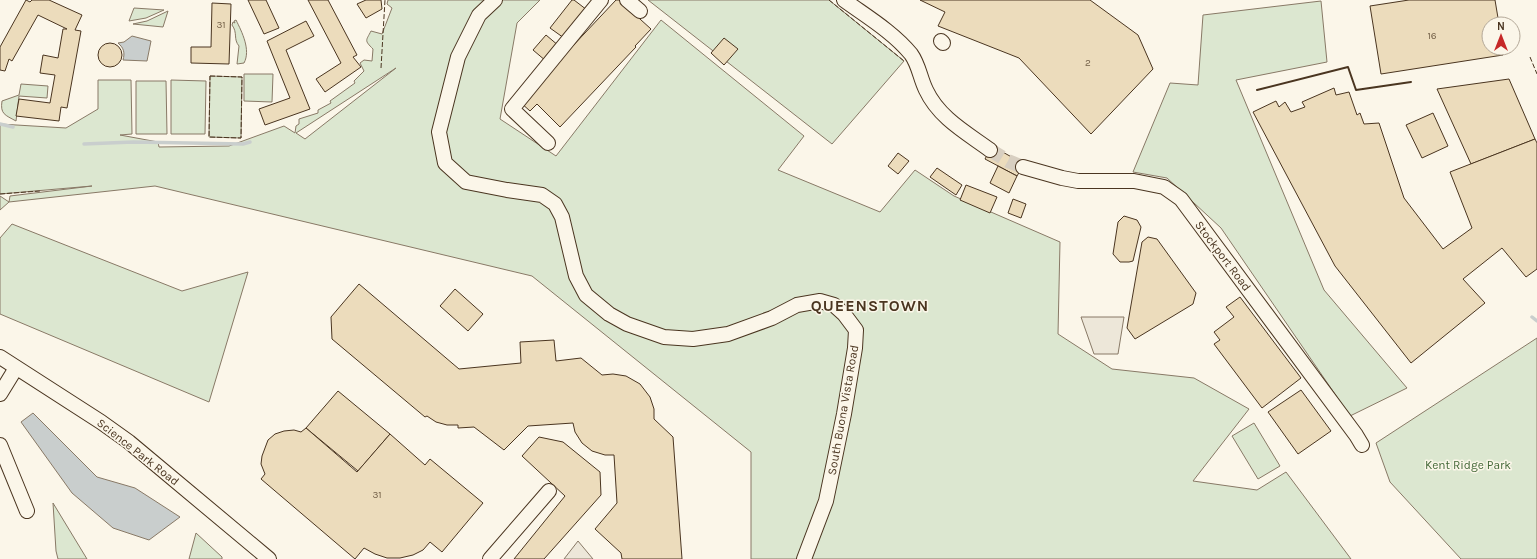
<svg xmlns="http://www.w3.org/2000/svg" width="1537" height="559" viewBox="0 0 1537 559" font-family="Karla,sans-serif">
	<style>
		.green { fill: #dce7d0; stroke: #887966; fill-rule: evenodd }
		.parking { fill: #ede7d9; stroke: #887966 }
		.water { fill: #c9cecd; stroke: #887966 }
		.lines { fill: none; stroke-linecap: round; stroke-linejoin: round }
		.stream { stroke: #c9cecd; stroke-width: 3.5 }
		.building { fill: #ecdcbc; stroke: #4a3520 }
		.minor-tunnel { stroke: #d8cfc1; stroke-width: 14; stroke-dasharray: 14 7; stroke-linecap: butt }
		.minor-casing { stroke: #4a3520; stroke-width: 16 }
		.minor { stroke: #fbf6e9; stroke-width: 14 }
		.fence { stroke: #4a3520; stroke-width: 1; stroke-dasharray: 5 2; stroke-linecap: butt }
		.wall { stroke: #4a3520; stroke-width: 2 }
		.labels { text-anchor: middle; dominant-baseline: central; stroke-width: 3; stroke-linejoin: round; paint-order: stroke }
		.number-label { font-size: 10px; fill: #725f47 }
		.street-label { font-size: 12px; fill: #4a3520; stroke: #fbf6e9 }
		.park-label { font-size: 12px; fill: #436837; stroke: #fbf6e9 }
		.district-label { font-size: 16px; font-weight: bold; letter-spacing: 1px; fill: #4a3520; stroke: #fbf6e9 }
	</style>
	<rect width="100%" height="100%" fill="#fbf6e9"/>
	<g class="green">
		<path d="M388,0H540L517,23L500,119L556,156L661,20L804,136L778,170L880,212L915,170L954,196L1060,242L1058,334L1112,369L1194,378L1249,409L1193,481L1257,490L1286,472L1351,559H751V452L532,276L155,186L9,202L0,210V196L9,202L10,196L92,186L0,194V124L66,128L98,109V80H131L132,134L120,135L158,142L159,147L229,146L284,126L295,133L296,126L299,124V119L318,113V110L331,103L330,101L355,83L354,81L364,71L360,63L364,60L372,61L373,49C364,40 366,41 371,31L382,34L392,8L387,4ZM396,68L305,139L296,133Z"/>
		<polygon points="648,0 829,0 904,61 832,144"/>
		<polygon points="1321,1 1327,62 1236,80 1324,290 1407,388 1350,416 1221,228 1167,178 1133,172 1170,83 1198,85 1203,15"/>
		<polygon points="134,8 164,10 146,18 129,21"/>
		<polygon points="168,11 163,27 133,24 147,21"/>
		<path d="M236,20C242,32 251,50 244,63L237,64L239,46C233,39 238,33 232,25L233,22L235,23L234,21Z"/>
		<polygon points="244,74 273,74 272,102 244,101"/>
		<polygon points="210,76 242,77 241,138 209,137"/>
		<polygon points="171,80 206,81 205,134 171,134"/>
		<polygon points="136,81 166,81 167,134 136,134"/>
		<path d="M21,84L48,86L47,98L19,96L16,121C5,115 0,114 2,101L19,95Z"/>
		<polygon points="12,224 182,291 248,272 209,402 0,314 0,238"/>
		<polygon points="1537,338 1537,559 1461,559 1390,482 1376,443"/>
		<polygon points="1254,423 1280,466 1258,479 1232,436"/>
		<polygon points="53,503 87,559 58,559 56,551"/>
		<polygon points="196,533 222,557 222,559 189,559"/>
	</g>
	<g class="parking">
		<polygon points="1081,317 1124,317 1118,354 1094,354"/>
		<polygon points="578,541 593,559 564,559"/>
	</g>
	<g class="water">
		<path d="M132,36L151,41L147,61L123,60C125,53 124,48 118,43L124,42Z"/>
		<polygon points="33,413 97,477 135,488 180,517 149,540 113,528 72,493 21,422"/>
	</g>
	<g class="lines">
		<g class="stream">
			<polyline points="0,124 13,127"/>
			<polyline points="84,144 133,142 243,144 250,142"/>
			<polyline points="1532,317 1537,321"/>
		</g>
	</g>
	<g class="building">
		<polygon points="26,0 30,2 32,0 49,0 82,15 75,30 81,31 67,108 61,107 59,121 16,116 19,99 50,103 55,75 40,73 43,55 58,58 63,29 67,29 38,15 12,61 9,59 5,71 0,70 0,47"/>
		<polygon points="248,0 266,0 279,28 264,34"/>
		<polygon points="308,0 328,0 357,55 353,57 361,67 325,92 316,79 341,63"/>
		<polygon points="366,0 381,0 382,9 366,18 357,4"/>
		<polygon points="572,0 574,0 587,10 564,38 550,28"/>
		<polygon points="616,0 619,0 651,29 635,46 636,47 560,127 537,104 530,111 520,102"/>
		<polygon points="920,0 1090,0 1138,35 1153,69 1091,134 1019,58 938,26 945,12"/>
		<polygon points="1409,0 1495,0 1499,24 1489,24 1489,48 1502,48 1503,55 1381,74 1370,6"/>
		<polygon points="212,3 231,4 229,64 191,63 191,47 211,47"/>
		<polygon points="306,21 314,36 286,50 310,109 265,125 259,109 290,98 267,41"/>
		<polygon points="546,35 559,46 546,61 533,50"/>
		<polygon points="724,38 738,49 724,65 711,53"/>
		<circle cx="110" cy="55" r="12"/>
		<polygon points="1509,79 1535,139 1471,164 1437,89"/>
		<polygon points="1334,88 1336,95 1349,92 1357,115 1360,113 1364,124 1379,123 1404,198 1443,249 1472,228 1450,172 1535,139 1537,143 1537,269 1526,277 1502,248 1463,279 1485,303 1411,363 1335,266 1253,112 1276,101 1279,107 1285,102 1291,112 1305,107 1302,102"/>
		<polygon points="1433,113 1448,146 1422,158 1406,125"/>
		<polygon points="992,146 1024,164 1017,176 985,159"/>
		<polygon points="898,153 909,161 898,174 888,166"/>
		<polygon points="998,166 1017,176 1009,193 990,183"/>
		<polygon points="937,168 962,185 956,195 930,177"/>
		<polygon points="966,185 997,197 990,213 960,200"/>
		<polygon points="1013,199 1026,204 1021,218 1008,213"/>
		<polygon points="1124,216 1137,220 1141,227 1133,261 1129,262 1120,262 1113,254 1118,222"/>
		<polygon points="1148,237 1157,239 1196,293 1193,304 1135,339 1127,328 1142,242"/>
		<polygon points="359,284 459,369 521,363 520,342 554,340 556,361 581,358 602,375 613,374 626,376 640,384 650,397 654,409 654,419 673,437 682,559 622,559 621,553 595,529 617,503 614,455 605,455 592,451 582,443 575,432 573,423 528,426 504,450 474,427 458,428 458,425 447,425 436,422 427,416 425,417 332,339 331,317"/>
		<polygon points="455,289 483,314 468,331 440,306"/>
		<polygon points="1240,297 1301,378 1262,408 1214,344 1220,340 1214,332 1234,317 1226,307"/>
		<polygon points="1301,390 1331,431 1298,454 1268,412"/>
		<polygon points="338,391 390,434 358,471 306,428"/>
		<polygon points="306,428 357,472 390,434 425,465 430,459 483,503 442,552 430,542 423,550 413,555 400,558 387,558 375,554 364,548 355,559 261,479 265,474 261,464 262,456 268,440 275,434 284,431 294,430 301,432"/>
		<polygon points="539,437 563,442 600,472 601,495 544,559 514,559 565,496 522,456"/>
	</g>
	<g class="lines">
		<polyline class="minor-tunnel" points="990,150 1008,161 1023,167"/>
		<defs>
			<g id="minor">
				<polyline points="495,0 479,15 458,57 439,132 445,163 466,182 507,190 542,195 555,204 562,217 576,276 586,295 609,314 627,324 664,337 693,339 728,334 772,318 797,305 820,301 834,305 844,314 856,330 855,348 844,414 826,501 804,559"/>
				<polyline points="627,0 640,11"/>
				<path d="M844,0C866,16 893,32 911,54C919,65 920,78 926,90C939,118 967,133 990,150"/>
				<polyline points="941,41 943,43"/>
				<polyline points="548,143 512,109 601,0"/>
				<polyline points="1023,167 1062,178 1078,181 1134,181 1164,187 1181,199 1356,435 1362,445"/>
				<polyline points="0,357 101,422 129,442 269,559"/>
				<polyline points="0,394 16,368"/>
				<polyline points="0,445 27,511"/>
				<polyline points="490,559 549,491"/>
			</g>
		</defs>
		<use href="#minor" class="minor-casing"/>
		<use href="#minor" class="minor"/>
		<g class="fence">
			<polyline points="829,0 904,61"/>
			<polyline points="1530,57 1537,74"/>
			<polyline points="381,68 385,0"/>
			<polygon points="210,76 242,77 241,138 209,137"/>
			<polyline points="0,194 40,191"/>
		</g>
		<polyline class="wall" points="1257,90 1348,67 1356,90 1411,82"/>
	</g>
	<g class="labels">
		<g class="number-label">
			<text x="221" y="25">31</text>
			<text x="1432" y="36">16</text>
			<text x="1088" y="63">2</text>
			<text x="377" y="495">31</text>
		</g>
		<g class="street-label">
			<text transform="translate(1223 256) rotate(53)">Stockport Road</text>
			<text transform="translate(843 410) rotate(-80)">South Buona Vista Road</text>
			<text transform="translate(138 452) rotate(38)">Science Park Road</text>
		</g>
		<g class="park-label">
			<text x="1468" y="465">Kent Ridge Park</text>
		</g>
		<g class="district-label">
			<text x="870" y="305">QUEENSTOWN</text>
		</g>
	</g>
	<g transform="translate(1501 36)"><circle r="19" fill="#fbf6e9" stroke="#b4a999"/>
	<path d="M0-3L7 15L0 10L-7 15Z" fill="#c62828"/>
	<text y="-6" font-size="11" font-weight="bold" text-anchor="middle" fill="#4a3520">N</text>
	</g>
</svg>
